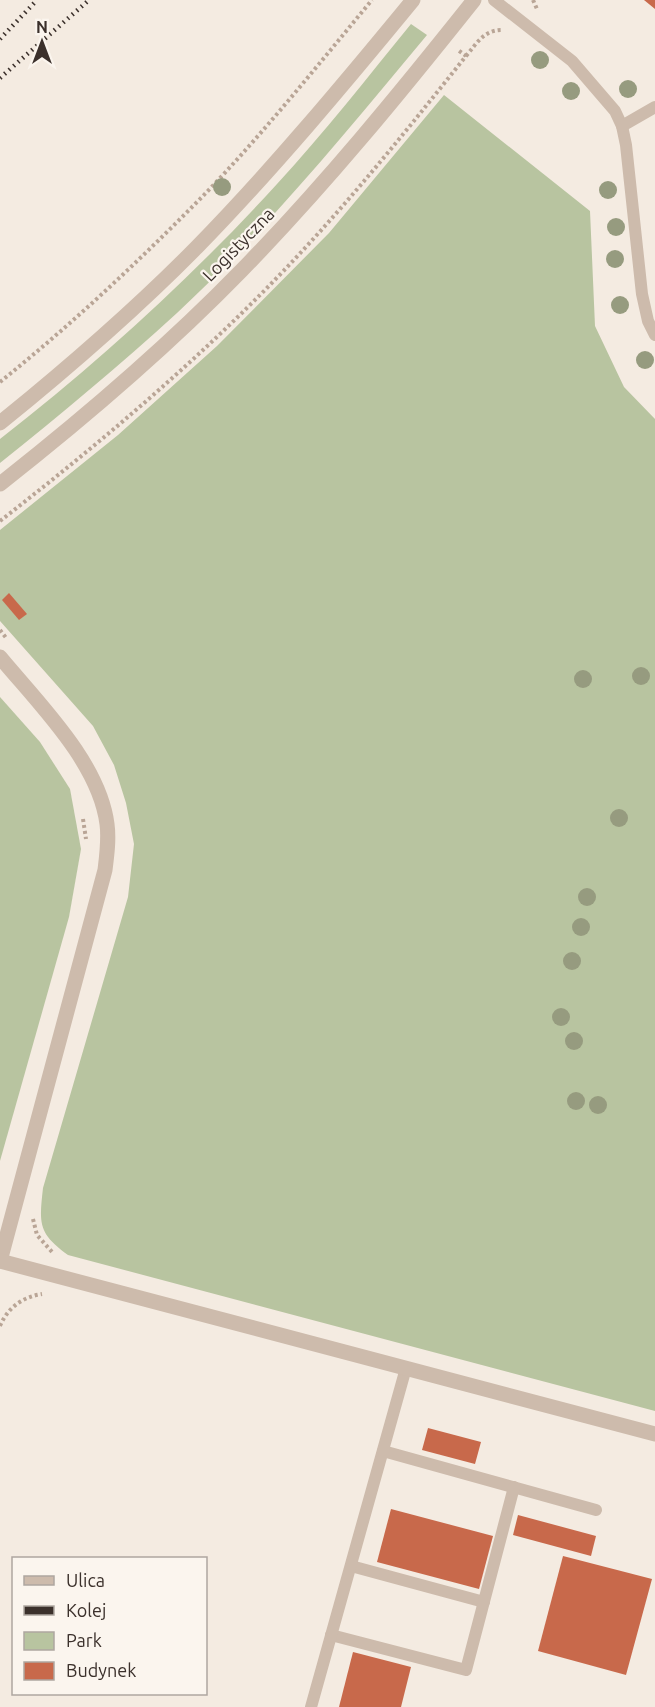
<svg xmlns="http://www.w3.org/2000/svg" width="655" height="1707" viewBox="0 0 655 1707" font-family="Ubuntu,sans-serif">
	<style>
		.green { fill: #b8c4a0 }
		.building { fill: #c8694b }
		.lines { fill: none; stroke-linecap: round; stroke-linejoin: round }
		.path { stroke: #b9a596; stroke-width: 4; stroke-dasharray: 3 3; stroke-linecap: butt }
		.lane { stroke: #cdbbac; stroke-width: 12 }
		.street { stroke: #cdbbac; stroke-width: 15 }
		.rail { stroke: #3b302b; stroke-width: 4.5; stroke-dasharray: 1.5 4.5; stroke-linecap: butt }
		.tree { fill: #969b7f }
		.labels { text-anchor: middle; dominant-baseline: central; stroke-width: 4.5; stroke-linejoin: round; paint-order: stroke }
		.street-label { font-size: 18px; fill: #3b302b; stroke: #fbf5ee }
	</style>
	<rect width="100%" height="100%" fill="#f4ebe1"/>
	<g class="green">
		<path d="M411,24L427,35C347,131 268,228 177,313C120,365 60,415 0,463V439C99,362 192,277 277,184C324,133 367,78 411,24Z"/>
		<path d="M444,95L590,211L595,326L624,387L655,419V1411L68,1255C38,1233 39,1224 43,1188L128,897L134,844L126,803L114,765L93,726L0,621V530L118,435L217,346L329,233Z"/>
		<polygon points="0,697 40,742 70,789 81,849 69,917 0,1161"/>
	</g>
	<g class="building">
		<polygon points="644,0 655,0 655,9"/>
		<polygon points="9,593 27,614 19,620 2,600"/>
		<polygon points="428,1428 481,1442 475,1464 422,1450"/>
		<polygon points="391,1509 493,1536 479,1589 377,1562"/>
		<polygon points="518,1515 596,1536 591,1556 513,1535"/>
		<polygon points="563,1556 652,1579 626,1675 538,1651"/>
		<polygon points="353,1652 411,1667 401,1707 339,1707"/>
	</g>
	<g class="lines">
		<g class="path">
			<polyline points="533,0 537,9"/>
			<path d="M466,56C477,43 484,30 502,30"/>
			<path d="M0,382C71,325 138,262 202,197C262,135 317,66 372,0"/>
			<path d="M0,521C90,451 177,378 258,297C333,222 400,139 466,56L458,50"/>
			<polyline points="0,630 7,639"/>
			<polyline points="83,819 86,839"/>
			<polyline points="33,1219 37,1235 53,1253"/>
			<path d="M0,1326C8,1307 23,1297 42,1294"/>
		</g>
		<g class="lane">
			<polyline points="494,0 572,61 615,111 622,126 626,145 642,294 648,321 655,335"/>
			<polyline points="622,126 655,107"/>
			<polyline points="383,1451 596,1510"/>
			<polyline points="351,1566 484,1602"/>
			<polyline points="331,1635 466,1670 514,1487"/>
			<polyline points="311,1707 406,1368"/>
		</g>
		<g class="street">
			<path d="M0,423C68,368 135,310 197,247C273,169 344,84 413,0"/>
			<path d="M0,484C84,418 166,348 241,271C324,186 400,93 474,0"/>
			<path d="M0,657C38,703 99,762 107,824C109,839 107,854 105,870L0,1261"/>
			<polyline points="0,1261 655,1434"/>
		</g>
		<g class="rail">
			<polyline points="0,39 37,0"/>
			<polyline points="0,78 89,0"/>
		</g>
	</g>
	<g class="tree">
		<circle cx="540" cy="60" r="9"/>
		<circle cx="628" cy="89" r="9"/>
		<circle cx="571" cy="91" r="9"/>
		<circle cx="222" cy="187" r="9"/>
		<circle cx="608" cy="190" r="9"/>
		<circle cx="616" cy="227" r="9"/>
		<circle cx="615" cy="259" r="9"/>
		<circle cx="620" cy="305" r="9"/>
		<circle cx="645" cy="360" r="9"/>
		<circle cx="641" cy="676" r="9"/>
		<circle cx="583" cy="679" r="9"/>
		<circle cx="619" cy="818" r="9"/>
		<circle cx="587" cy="897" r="9"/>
		<circle cx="581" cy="927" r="9"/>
		<circle cx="572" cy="961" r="9"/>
		<circle cx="561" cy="1017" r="9"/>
		<circle cx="574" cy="1041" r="9"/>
		<circle cx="576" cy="1101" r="9"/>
		<circle cx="598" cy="1105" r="9"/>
	</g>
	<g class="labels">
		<g class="street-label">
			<text transform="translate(238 244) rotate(-46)">Logistyczna</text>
		</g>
	</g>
	<rect x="12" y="1557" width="195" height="138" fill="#fbf5ee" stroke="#aea6a0" stroke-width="1.5"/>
	<rect x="24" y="1576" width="30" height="9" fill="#cdbbac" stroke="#aea6a0" stroke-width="1.5"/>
	<text x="66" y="1587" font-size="18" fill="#3b302b">Ulica</text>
	<rect x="24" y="1606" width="30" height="9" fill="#3b302b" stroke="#aea6a0" stroke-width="1.5"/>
	<text x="66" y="1617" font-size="18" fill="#3b302b">Kolej</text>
	<rect x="24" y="1632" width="30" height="18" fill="#b8c4a0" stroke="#aea6a0" stroke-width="1.5"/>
	<text x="66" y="1647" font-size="18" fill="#3b302b">Park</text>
	<rect x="24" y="1662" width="30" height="18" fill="#c8694b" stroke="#aea6a0" stroke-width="1.5"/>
	<text x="66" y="1677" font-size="18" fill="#3b302b">Budynek</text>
	<g transform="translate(42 42)" stroke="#fbf5ee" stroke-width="4.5" paint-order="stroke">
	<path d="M0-4.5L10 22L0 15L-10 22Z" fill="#3b302b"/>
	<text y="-9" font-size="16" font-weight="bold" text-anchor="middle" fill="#3b302b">N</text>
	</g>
</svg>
